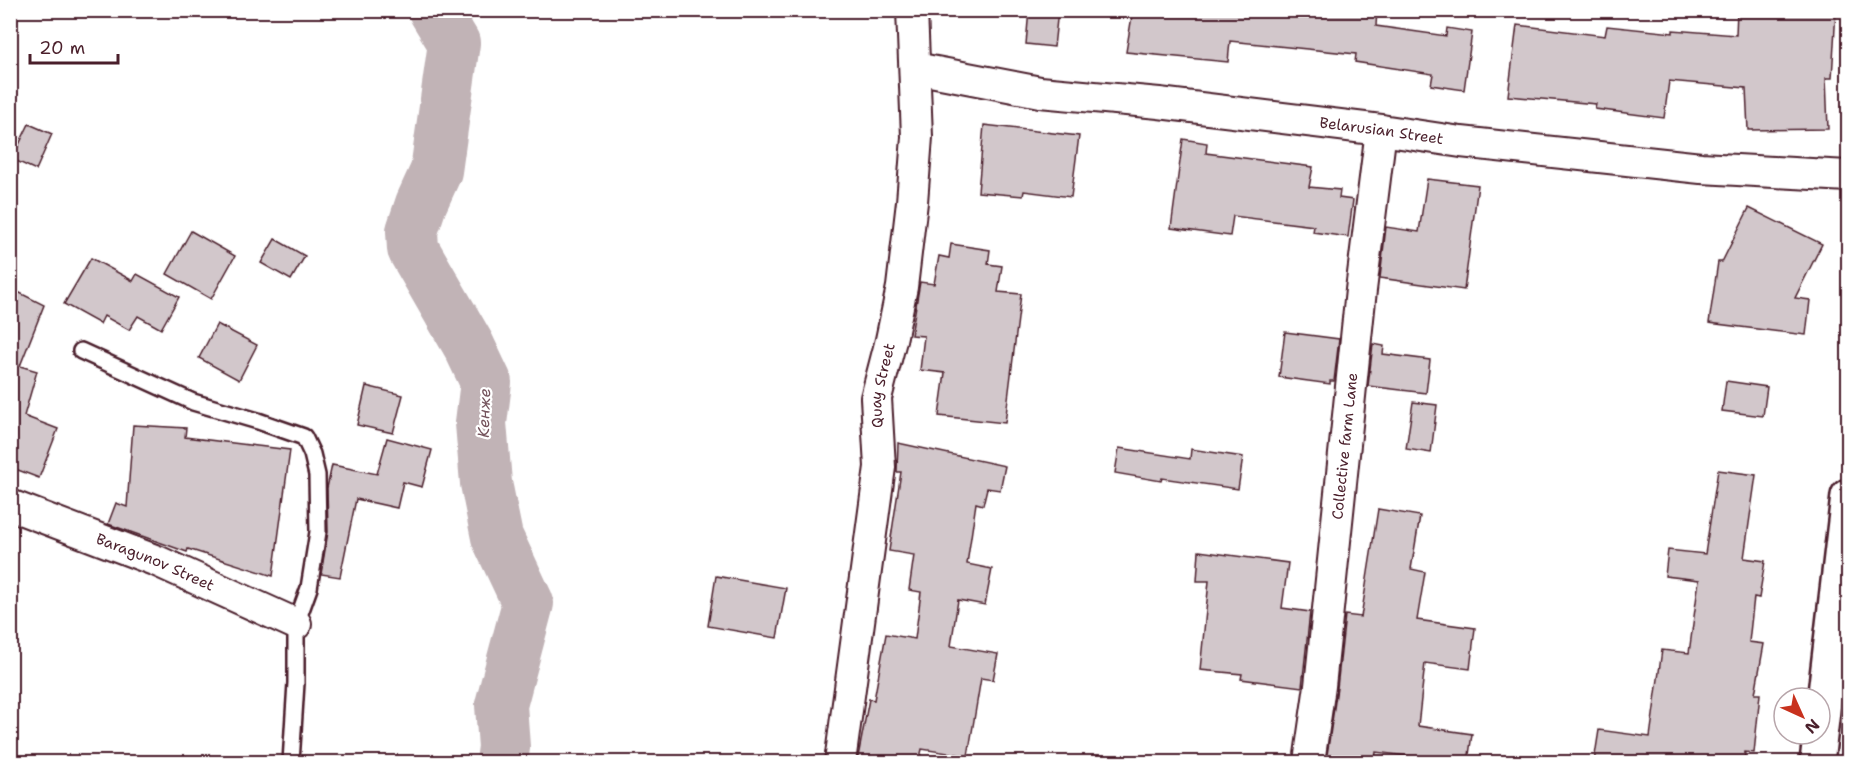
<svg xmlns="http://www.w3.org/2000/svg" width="1859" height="773" viewBox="0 0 1859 773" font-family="'Shantell Sans',sans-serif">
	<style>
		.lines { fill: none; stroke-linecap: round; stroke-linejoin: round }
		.river { stroke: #c1b3b6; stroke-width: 52 }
		.building { fill: #d2c7cb; stroke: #4a1f2b; stroke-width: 1.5 }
		.service-casing { stroke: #4a1f2b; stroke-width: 20 }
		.minor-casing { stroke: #4a1f2b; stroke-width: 34 }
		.tertiary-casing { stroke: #4a1f2b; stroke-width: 38 }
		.service { stroke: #fff; stroke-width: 15 }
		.minor { stroke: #fff; stroke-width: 30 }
		.tertiary { stroke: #fff; stroke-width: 33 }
		.labels { text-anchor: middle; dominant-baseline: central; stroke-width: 4.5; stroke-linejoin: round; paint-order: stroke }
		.street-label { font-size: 15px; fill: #4a1f2b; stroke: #fff }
		.water-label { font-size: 16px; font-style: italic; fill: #74535c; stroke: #fff }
	</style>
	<rect width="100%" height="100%" fill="#fff"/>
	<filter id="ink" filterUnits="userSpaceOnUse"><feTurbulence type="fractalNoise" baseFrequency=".0167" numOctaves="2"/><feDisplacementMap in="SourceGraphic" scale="12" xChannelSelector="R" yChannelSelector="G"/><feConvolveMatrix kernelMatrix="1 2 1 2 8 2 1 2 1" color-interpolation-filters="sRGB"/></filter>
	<g filter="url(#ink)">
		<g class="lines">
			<polyline class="river" points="434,10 454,43 436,171 421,204 412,231 413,249 469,346 486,382 481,423 486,483 497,537 528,603 501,705 504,747 502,762"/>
		</g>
		<g class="building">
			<polygon points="1029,10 1058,10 1054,47 1026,44"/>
			<polygon points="1133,10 1377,10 1376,26 1446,36 1447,28 1472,32 1464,90 1431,85 1433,74 1355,62 1356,54 1230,41 1228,62 1126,52"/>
			<polygon points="1737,10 1836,10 1832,78 1826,78 1828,129 1748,130 1746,88 1669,81 1664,118 1595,109 1596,104 1508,96 1517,25 1605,36 1607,26 1673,33 1673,30 1736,35"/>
			<polygon points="29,124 52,134 36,170 12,159"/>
			<polygon points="984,125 1079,136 1071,197 1024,191 1023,196 978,192"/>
			<polygon points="1183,139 1207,143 1206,153 1313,167 1309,187 1340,190 1339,198 1353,200 1348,237 1313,232 1314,226 1233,216 1230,236 1171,228"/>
			<polygon points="1427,179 1478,185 1464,290 1380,278 1386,227 1419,232"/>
			<polygon points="1749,208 1822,244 1795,298 1810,300 1806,335 1709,323 1718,262 1722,262"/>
			<polygon points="191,231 235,256 211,299 167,274"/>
			<polygon points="275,239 305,256 291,280 261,263"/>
			<polygon points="951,244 990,250 988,264 1002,266 998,292 1021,294 1005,423 939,416 945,373 920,370 924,336 911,335 920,282 934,284 939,256 949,258"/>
			<polygon points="91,258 133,281 137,274 179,297 161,329 138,316 129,330 104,316 100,324 64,304"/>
			<polygon points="10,288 44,305 20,366 37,371 24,416 58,429 39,478 10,467 10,445 13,439 10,439"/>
			<polygon points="217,324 257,345 239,380 199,358"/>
			<polygon points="1285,332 1339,339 1334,381 1330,381 1330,384 1279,377"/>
			<polygon points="1373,344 1384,346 1383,354 1430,360 1426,393 1368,386"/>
			<polygon points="1726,381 1767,387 1763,416 1722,411"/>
			<polygon points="366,386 403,395 393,433 357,425"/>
			<polygon points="1413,402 1437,405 1431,453 1406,449"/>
			<polygon points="133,425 186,428 185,437 290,450 273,576 188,549 187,552 108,524 116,503 127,507"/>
			<polygon points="387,438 432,450 422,487 403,482 397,508 356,499 340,577 321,574 328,532 327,488 332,465 377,474"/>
			<polygon points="898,443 1005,466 1000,490 987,488 983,505 976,503 967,564 992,569 985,605 958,600 951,646 998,654 993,680 981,678 968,756 922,749 919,762 857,762 869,699 874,700 886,634 915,639 921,592 909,590 914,555 889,551 901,472 897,472"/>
			<polygon points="1119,448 1190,459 1191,449 1243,457 1238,489 1162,478 1161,481 1115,473"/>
			<polygon points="1718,470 1756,475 1744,558 1765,561 1759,598 1754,597 1749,642 1764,644 1755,694 1760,694 1754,753 1745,752 1744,762 1594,762 1599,730 1650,737 1662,650 1689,653 1699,580 1665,576 1668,550 1705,554"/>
			<polygon points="1378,509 1420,516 1411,569 1425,572 1417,620 1475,628 1470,669 1425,663 1418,726 1472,734 1468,762 1453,762 1376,752 1375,762 1326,762 1337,688 1345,615 1361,617"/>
			<polygon points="1199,551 1288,563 1282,608 1310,612 1302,687 1241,679 1242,674 1200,670 1209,581 1197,581"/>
			<polygon points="716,576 786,588 777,638 708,626"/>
		</g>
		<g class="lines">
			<defs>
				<polyline id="service" points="81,351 193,402 258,421 304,437 312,454 317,475 318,532 309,588 296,624 296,683 291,762"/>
				<g id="minor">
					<path id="s1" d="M915,68L1040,92L1159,103L1381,130L1461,142L1701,168L1848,176"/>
					<path id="s2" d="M10,505L157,561L296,624"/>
					<path id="s3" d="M840,762L880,467L876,398L891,340L902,287L912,202L917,137L912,10"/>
					<path id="s4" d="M1309,762L1320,686L1361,290L1381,130"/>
				</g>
				<polyline id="tertiary" points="1817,762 1848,496"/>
			</defs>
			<use href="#service" class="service-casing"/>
			<use href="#minor" class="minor-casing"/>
			<use href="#tertiary" class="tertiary-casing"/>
			<use href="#service" class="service"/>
			<use href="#minor" class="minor"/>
			<use href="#tertiary" class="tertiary"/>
		</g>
	</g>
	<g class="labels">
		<g class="street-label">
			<text stroke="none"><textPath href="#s1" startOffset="471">Belarusian Street</textPath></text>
			<text stroke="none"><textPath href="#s3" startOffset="380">Quay Street</textPath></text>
			<text stroke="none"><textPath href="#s4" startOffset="318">Collective farm Lane</textPath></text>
			<text stroke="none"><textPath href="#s2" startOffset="156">Baragunov Street</textPath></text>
		</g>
		<g class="water-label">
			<text transform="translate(484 413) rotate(-88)">Кенже</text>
		</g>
	</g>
	<rect width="1859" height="773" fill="none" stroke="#fff" stroke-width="36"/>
	<rect x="18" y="18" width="1823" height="737" fill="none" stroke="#4a1f2b" stroke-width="2" filter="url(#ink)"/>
	<g transform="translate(1802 716) rotate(135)"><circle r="28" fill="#ffffff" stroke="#b7a5aa" stroke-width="1.5"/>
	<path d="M0-4.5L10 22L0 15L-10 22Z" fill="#c8321e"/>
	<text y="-9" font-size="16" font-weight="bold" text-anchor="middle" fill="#4a1f2b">N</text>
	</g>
	<path d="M30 54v9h88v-9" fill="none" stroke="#4a1f2b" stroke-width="3"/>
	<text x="39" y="54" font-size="18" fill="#4a1f2b" stroke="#ffffff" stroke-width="4.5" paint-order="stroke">20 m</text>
</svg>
